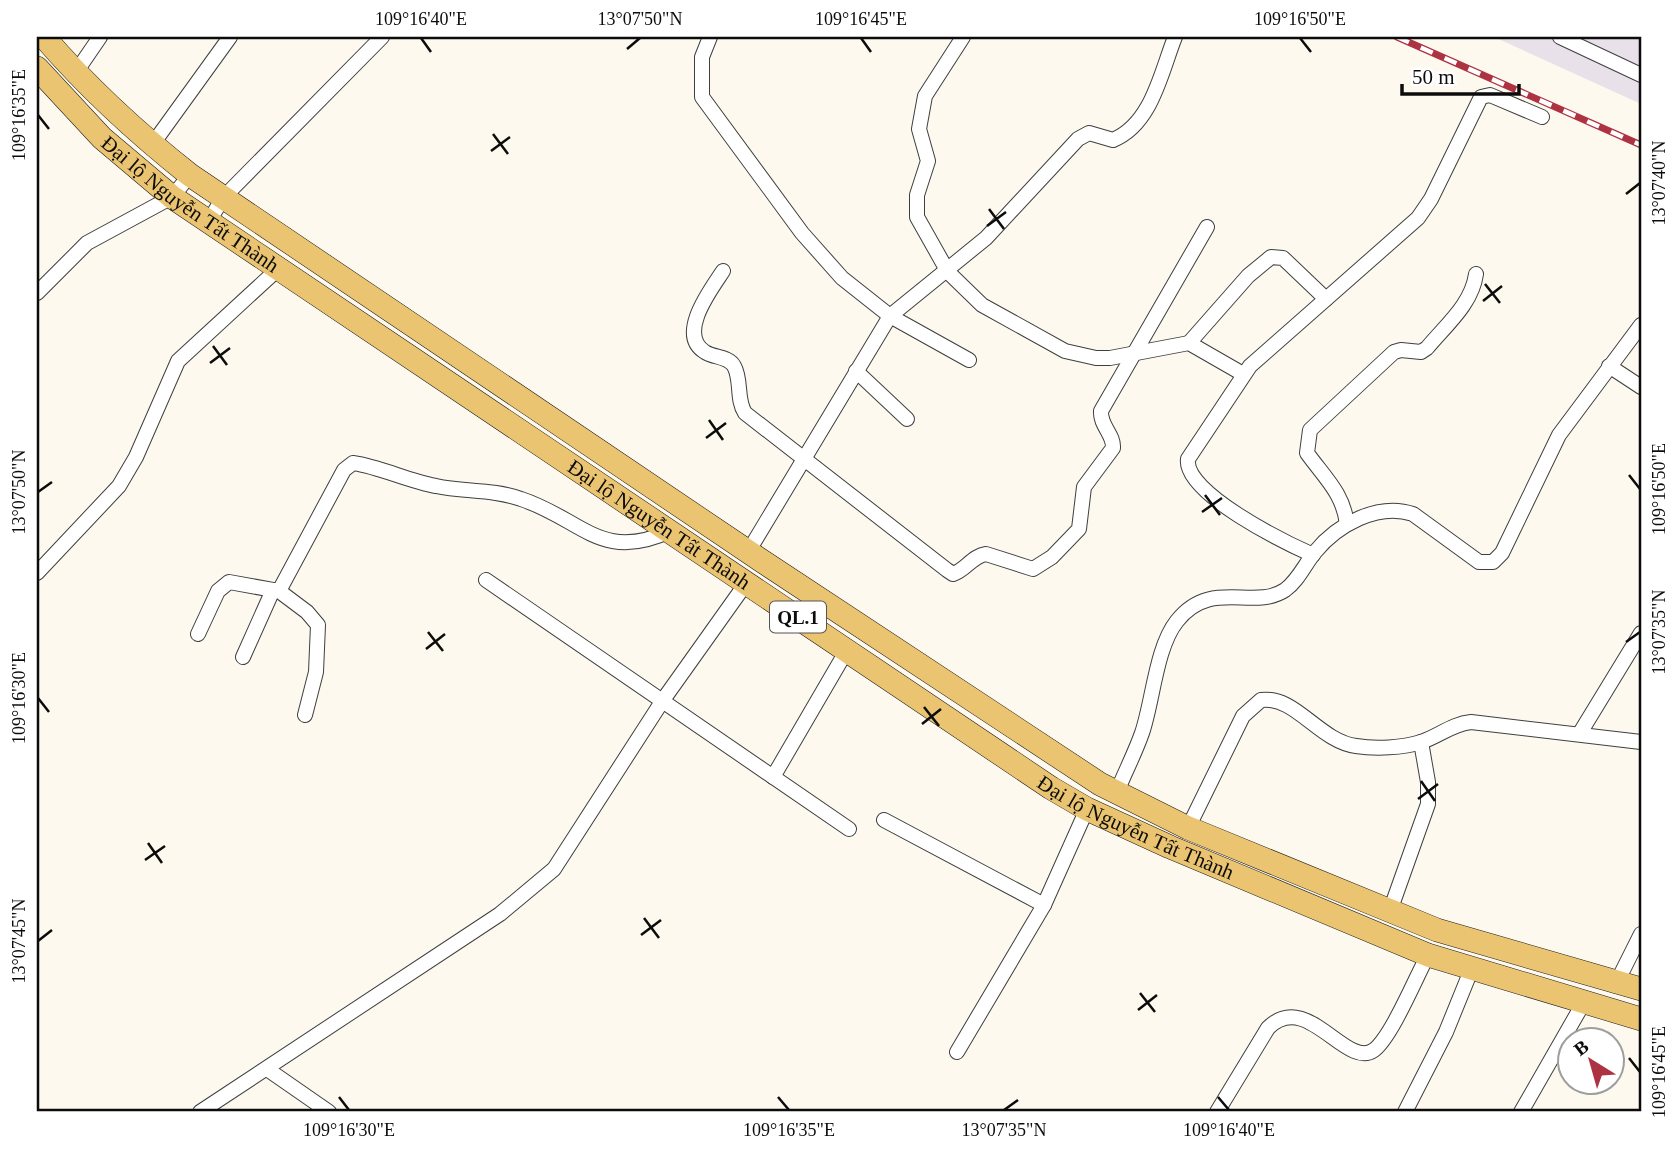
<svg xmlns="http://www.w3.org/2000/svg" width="1678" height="1149" viewBox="0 0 1678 1149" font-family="Georgia,serif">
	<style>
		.industrial { fill: #e9e1ea }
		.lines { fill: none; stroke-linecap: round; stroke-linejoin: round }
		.street-casing { stroke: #3f3f3f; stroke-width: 16 }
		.primary-casing { stroke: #1d1d1d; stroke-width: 24 }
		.street { stroke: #fff; stroke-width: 14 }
		.primary { stroke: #eac471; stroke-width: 23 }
		.rail-casing { stroke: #ae3342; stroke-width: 7 }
		.rail { stroke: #fff; stroke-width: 4.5; stroke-dasharray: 13; stroke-linecap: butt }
		.ticks { fill: none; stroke: #0c0c0c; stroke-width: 2.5 }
		.labels { text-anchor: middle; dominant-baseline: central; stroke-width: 7; stroke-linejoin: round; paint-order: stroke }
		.shield { fill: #fff; stroke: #555; stroke-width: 2 }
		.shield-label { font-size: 19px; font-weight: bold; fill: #0c0c0c }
		.street-label { font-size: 21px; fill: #0c0c0c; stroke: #fff }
		.neatline { fill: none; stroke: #0c0c0c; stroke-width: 2.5 }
		.ticks-label { font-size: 18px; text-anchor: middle; fill: #0c0c0c }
	</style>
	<rect width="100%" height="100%" fill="#fdf9ee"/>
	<polygon class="industrial" points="1494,37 1641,37 1641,104"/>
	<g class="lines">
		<defs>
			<g id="street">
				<polyline points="710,37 702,57 702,97 802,233 842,278 890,316 969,360"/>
				<polyline points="963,37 925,96 919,129 928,161 917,195 917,217 948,272 982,305 1065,351 1096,358 1110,358 1189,343 1243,374"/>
				<polyline points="1560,37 1641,75"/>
				<polyline points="76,72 100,37"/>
				<polyline points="152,145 230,37"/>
				<polyline points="209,221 223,198 382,37"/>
				<path d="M723,271C712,288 676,334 705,352C714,358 728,356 734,366C742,380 736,399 745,413L947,570L953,574C966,570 972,556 986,554L1033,569L1052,557L1079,529L1084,487L1113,448C1114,434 1100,426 1101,411L1207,227"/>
				<polyline points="37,293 87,243 172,197 190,175"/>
				<polyline points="1189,343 1248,276 1271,257 1283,258 1326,299"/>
				<polyline points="1609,366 1641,387"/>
				<polyline points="856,371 907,419"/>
				<path d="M1347,524C1343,493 1325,478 1307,453L1310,430L1394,352L1401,350L1421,352L1427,348C1446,325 1472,304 1476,274"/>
				<path d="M748,552L890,316L986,238L1078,139L1089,133L1113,140C1152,124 1161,72 1175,37"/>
				<path d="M1313,555C1286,543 1183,493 1188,459L1250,366L1418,218L1431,199L1481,97L1490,95L1542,117"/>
				<polyline points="37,573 119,486 136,457 178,361 279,268"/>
				<polyline points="486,580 849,829"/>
				<path d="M279,591L344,470L353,463C381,467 408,481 436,486C464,492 493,489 521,499C582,519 601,563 670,531"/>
				<polyline points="198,634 218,591 229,582 279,591 307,612 318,625 316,672 305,715"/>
				<polyline points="243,657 273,590"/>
				<polyline points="1580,733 1641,633"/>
				<polyline points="773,777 847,650"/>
				<path d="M1117,792C1125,772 1135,753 1142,733C1153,701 1156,647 1177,621C1211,578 1253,611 1285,590C1298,581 1305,564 1315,552C1337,525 1378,502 1413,514L1479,562H1493L1502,553L1559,435L1641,325"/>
				<polyline points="884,820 1044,905"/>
				<path d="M1188,828L1243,716L1261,700C1295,695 1319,741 1356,746C1375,749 1403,748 1421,742C1439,736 1452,724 1471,722L1641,742"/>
				<polyline points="1390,911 1428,804 1428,782 1421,742"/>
				<polyline points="1617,982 1641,934"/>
				<polyline points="957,1052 1044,905 1087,809"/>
				<polyline points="267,1069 329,1112"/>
				<polyline points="200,1112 500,914 554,869 663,700 747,582"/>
				<path d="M1217,1112L1268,1028C1307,989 1346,1070 1374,1050C1392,1036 1416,977 1428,955"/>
				<polyline points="1405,1112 1446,1032 1472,968"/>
				<polyline points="1521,1112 1584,1002"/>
			</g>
			<g id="primary">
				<path d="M44,37C88,88 137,133 190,175L762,561L1100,784L1188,828L1437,930L1641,989"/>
				<path id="s1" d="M37,68L102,138L172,197L1051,788L1087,809L1170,847L1428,955L1641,1019"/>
			</g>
		</defs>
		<use href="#street" class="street-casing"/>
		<use href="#primary" class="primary-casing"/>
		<use href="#street" class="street"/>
		<use href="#primary" class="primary"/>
		<defs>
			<polyline id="rail" points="1397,37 1641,145"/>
		</defs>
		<use href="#rail" class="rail-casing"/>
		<use href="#rail" class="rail"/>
	</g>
	<path class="ticks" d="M421,38L431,52M861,38L871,52M1300,38L1311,52M627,49L640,38M38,115L49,129M493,134L508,154M491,151L510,137M1626,194L1640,183M989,209L1004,229M987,226L1006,212M1485,284L1500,303M1483,301L1502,286M213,346L227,365M210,363L230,348M709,420L723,440M706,438L726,423M1629,475L1640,489M38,492L52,482M1205,495L1220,515M1202,512L1222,498M428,632L443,651M1626,642L1640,632M426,649L445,634M38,698L49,712M924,707L939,726M922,724L941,709M1421,781L1435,801M1418,799L1438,784M148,843L162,863M145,860L165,846M644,918L659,938M641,935L661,920M38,941L52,930M1140,993L1155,1012M1138,1010L1157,995M1629,1058L1640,1072M339,1097L349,1110M778,1097L789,1110M1218,1097L1229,1110M1004,1110L1018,1100"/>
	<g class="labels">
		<rect class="shield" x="770" y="601.5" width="56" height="31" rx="5"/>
		<g class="shield-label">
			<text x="798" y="617">QL.1</text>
		</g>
		<g class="street-label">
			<text stroke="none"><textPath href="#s1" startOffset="206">Đại lộ Nguyễn Tất Thành</textPath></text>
			<text stroke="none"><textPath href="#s1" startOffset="774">Đại lộ Nguyễn Tất Thành</textPath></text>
			<text stroke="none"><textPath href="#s1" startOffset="1340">Đại lộ Nguyễn Tất Thành</textPath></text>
		</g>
	</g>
	<rect width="1678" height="1149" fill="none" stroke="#ffffff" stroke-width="77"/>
	<g transform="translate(1591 1061) rotate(323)"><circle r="33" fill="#ffffff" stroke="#9e9e9e" stroke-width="2"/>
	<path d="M0-5L12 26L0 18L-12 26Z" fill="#ae3342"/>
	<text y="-10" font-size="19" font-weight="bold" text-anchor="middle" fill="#0c0c0c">B</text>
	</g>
	<path d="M1402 84v10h117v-10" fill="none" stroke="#0c0c0c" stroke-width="3.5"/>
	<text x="1412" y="84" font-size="21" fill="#0c0c0c" stroke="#ffffff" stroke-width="5" paint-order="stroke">50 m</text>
	<rect x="38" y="38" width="1602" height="1072" class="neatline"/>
	<g class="ticks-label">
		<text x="421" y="25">109°16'40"E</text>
		<text x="640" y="25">13°07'50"N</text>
		<text x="861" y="25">109°16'45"E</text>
		<text x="1300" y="25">109°16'50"E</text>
		<text transform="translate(19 115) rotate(-90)" y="6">109°16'35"E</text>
		<text transform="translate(1659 183) rotate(-90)" y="6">13°07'40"N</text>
		<text transform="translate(1659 489) rotate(-90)" y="6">109°16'50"E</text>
		<text transform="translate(19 492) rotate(-90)" y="6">13°07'50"N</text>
		<text transform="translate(1659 632) rotate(-90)" y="6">13°07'35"N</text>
		<text transform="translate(19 698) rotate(-90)" y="6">109°16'30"E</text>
		<text transform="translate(19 941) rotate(-90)" y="6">13°07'45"N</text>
		<text transform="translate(1659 1072) rotate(-90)" y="6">109°16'45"E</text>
		<text x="349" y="1136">109°16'30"E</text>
		<text x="789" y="1136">109°16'35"E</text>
		<text x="1004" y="1136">13°07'35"N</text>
		<text x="1229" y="1136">109°16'40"E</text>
	</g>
</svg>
